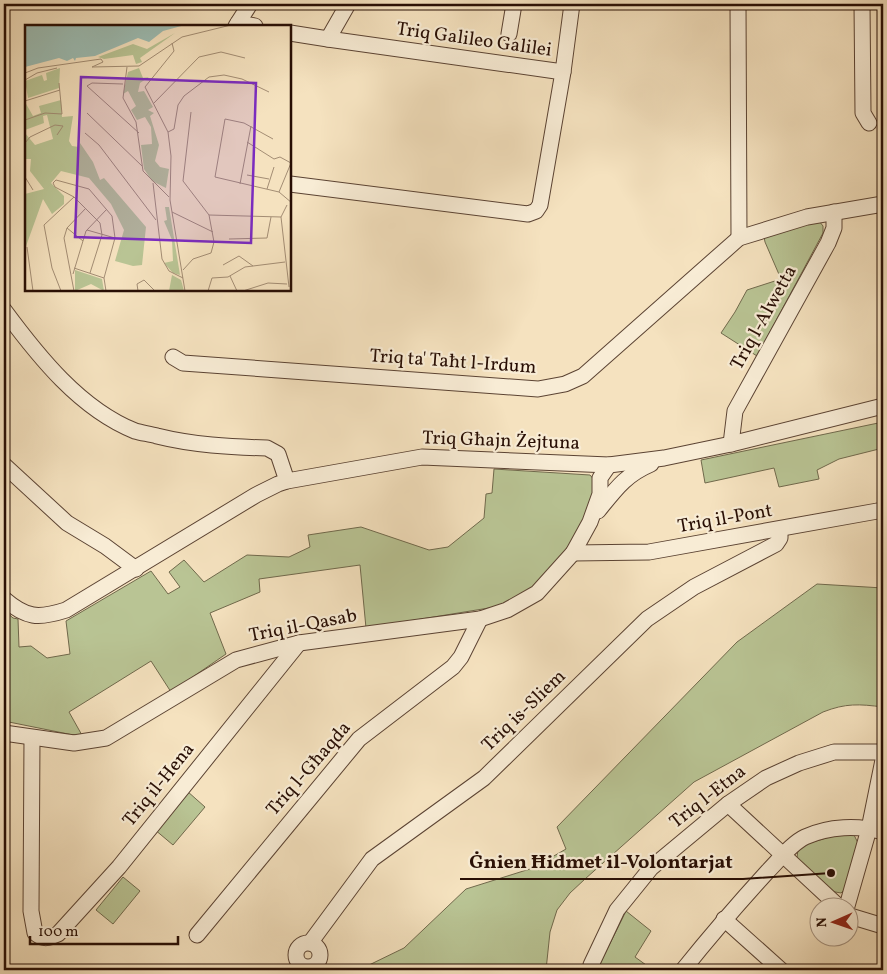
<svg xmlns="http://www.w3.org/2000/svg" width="887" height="974" viewBox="0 0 887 974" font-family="Vollkorn,serif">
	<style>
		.green { fill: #b9c494; stroke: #70694c }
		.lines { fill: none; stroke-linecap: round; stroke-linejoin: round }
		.minor-casing { stroke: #5b4333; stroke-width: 17 }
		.minor { stroke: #f8ecd5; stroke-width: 15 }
		.labels { text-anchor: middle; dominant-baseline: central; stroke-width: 4.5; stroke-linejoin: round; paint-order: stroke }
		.street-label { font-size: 19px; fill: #280e04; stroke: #f8ecd5 }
		.inset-road { fill: none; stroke: #a38d74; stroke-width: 1 }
		.view { fill: #7b2cbf; fill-opacity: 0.15; stroke: #7b2cbf; stroke-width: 2.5 }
		.inset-edge { fill: none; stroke: #280e04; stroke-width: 2.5 }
		.leader { fill: none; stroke: #280e04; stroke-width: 2 }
		.callout-dot { fill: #280e04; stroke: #f8ecd5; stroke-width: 2 }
		.callout-label { font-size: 20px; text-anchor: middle; font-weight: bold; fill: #280e04; stroke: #f8ecd5; stroke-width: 4.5; stroke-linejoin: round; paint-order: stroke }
	</style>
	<rect width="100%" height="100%" fill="#f5e2bf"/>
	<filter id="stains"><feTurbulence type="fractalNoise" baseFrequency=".004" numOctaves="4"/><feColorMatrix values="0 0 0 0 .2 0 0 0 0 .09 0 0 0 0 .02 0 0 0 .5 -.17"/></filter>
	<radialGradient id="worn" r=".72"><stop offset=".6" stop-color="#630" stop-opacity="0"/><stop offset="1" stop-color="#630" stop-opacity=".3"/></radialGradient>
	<g class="green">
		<polygon points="819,221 823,226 823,233 757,356 721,333 735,312 747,290 781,279 765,242 764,237"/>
		<polygon points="883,422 883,448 839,459 817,470 819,479 779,487 774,468 705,483 701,460"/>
		<polygon points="494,469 590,475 596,482 586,518 559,561 540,581 529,590 514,600 495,607 366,628 360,565 259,579 260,592 210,613 226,654 171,692 151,661 69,712 83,737 4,721 4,610 13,618 18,619 19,647 31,646 47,658 70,654 66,621 151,571 168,594 180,587 169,572 184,560 204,582 247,555 289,557 310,547 308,535 361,527 429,550 448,547 484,518 486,494 492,493"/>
		<path d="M817,584L883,588V707C859,704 846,703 823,712L694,782L585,879L570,893L557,910L550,932L546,970H380L367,966L404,948L466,889L533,868L566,849L557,827L737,642Z"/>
		<polygon points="187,791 205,807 173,845 154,829"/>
		<polygon points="843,833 853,833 858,843 846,888 841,893 830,891 797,858 798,849 806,844"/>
		<polygon points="123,877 140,891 113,924 96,910"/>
		<polygon points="626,911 651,931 635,957 653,970 597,970"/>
	</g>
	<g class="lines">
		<defs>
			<g id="minor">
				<polyline points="738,4 739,238"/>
				<polyline points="862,4 863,113 869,123"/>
				<polyline points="238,23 255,26"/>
				<polyline points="236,26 250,4"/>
				<polyline points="290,33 328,39 563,72"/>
				<polyline points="509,34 514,4"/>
				<polyline points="328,39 348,4"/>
				<polyline points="290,184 528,214 536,211 540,205 563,72 572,4"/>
				<path d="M4,310C38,356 80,409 135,431C142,433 150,434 157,436C193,445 230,447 267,448L278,454L287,481"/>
				<polyline points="173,357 183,363 538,389 565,384 583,376 739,238 807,217 883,204"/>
				<polyline points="731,444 735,411 828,243 834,228 834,212"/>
				<polyline points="4,465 67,523 105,546 136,569"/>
				<path d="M598,511C615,490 625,475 651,464"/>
				<polyline points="573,553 649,552 883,510"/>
				<path d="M4,599C26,618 38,619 66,610L256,495L278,484L287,481L422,457L609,465L664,458L731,444L883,406"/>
				<polyline points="4,733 74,743 106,738 236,660 299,643 480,619 507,610 537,593 573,553 590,522 600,494 600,478 609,465"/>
				<path d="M32,738L31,911L35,933C44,940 49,938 58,934L119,867L299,643"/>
				<polyline points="728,804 838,906"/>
				<polyline points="847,906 869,829 883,760"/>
				<polyline points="850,916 883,926"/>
				<polyline points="724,919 781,970"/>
				<polyline points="197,935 359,739 453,667 461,657 480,619"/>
				<polyline points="310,943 372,859 484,778 647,619 694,587 776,544 780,538 780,530"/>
				<circle cx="308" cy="955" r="12"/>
				<polyline points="590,970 591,965 617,910 651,868 728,804 766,778 799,763 834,752 883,752"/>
				<path d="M683,970C711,935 738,904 768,871C778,861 792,843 805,837C829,826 858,825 883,832"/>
			</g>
		</defs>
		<use href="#minor" class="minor-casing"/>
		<use href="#minor" class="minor"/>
	</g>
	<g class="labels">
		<g class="street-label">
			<text transform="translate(474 40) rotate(8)">Triq Galileo Galilei</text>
			<text transform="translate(764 318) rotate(-61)">Triq l-Alwetta</text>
			<text transform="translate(453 362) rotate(4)">Triq ta' Taħt l-Irdum</text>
			<text transform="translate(501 441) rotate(2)">Triq Għajn Żejtuna</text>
			<text transform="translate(725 519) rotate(-10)">Triq il-Pont</text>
			<text transform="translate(303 626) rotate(-11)">Triq il-Qasab</text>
			<text transform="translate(524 711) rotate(-44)">Triq is-Sliem</text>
			<text transform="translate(309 769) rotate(-49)">Triq l-Għaqda</text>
			<text transform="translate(159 785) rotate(-51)">Triq il-Hena</text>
			<text transform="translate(708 797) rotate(-38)">Triq l-Etna</text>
		</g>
	</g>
	<g transform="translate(25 25)">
		<rect width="266" height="266" fill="#f5e2bf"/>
		<path d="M150,8L115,33L117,37L111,39L108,30L79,34L73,32L108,19L122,24ZM35,43L34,63L3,73L0,56L17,50L19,56L22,55L21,48ZM114,43L118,53L124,52L115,58L113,67L119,66L128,82L123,85L129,88L125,91L134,120L130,136L135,142L144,144L141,163L127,156L119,144L116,120L127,119L126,102L120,92L112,95L106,85L111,81L103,66L98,69L103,47ZM36,75L37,92L48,91L44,116L47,121L54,122L55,118L68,137L75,155L79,153L121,202L117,240L108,241L90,236L99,205L86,179L64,153L36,146L26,158L39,171V179L27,189L18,174L0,224V169L19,164L5,146L6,134H0V108L10,120L28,114L22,90L18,91L19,98L0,105V77L8,91L16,88L14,81ZM140,182H144L155,250L148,248L139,238L148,236L147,215L139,196L142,195ZM50,245L77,254L79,266L66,259L50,266ZM147,250L156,255L159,266H144Z" fill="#b9c494"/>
		<path d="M0,0H160L138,6L124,17L113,13L70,31L51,33L50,36L48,33L42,36L34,33L0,42Z" fill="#9cbdb4"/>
		<path class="inset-road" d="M147,18L149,26L120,62L143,107L146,131L145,175L160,266M78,37L67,42L114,41L157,12L206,0M102,42L98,73L111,97L118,146L144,172M0,48L13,43L76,34L78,37M0,55L12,48L32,43M98,59L67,58L62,61L114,108M0,76L35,65M128,79L174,32L196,27L220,33M62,88L117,141M0,95L20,88L37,89L34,58M143,107L149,104L153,80L159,71L184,52L199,50L217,54L244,67M60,108L74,120L131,195M248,114L219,98L200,94L190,152L254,167L267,178M222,117L249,134L255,132L266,138L254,167M0,118L5,112L30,100L38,101L32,110M222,150L244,154M0,152L8,165M128,158L137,234L144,246L158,253M215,159L226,101M242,164L249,142M262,180L256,192L264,262M147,187L188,207M184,190L256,192M42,203L58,216M62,205L90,213M204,214L242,213L246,192M2,222L8,266M198,240L214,231L228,241M49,243L79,253M158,245L168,234L186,228L189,217L184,190L158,156L166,87M65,248L77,210L75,198L49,172L30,162L28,158L31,155L64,164L87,191L90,213L79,253L81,266M48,249L61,206L82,184M205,251L212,266M36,266L27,243L19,200L49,172M49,266L39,213L42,203L61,183M113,266L112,259L119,255L130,266M183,266L187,253L203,252L220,242L260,237M218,266L243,258L262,259"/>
		<path class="view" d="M56,52L231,58L226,218L50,212Z"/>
		<rect width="266" height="266" class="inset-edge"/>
	</g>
	<path class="leader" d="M831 873L743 879H460"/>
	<circle class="callout-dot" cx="831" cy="873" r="5"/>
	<g class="callout-label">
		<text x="601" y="868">Ġnien Ħidmet il-Volontarjat</text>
	</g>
	<rect width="887" height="974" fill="none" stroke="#f5e2bf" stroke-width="20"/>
	<rect x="5" y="5" width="877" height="964" fill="none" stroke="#280e04" stroke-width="2.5"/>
	<rect x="10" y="10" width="867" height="954" fill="none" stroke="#280e04"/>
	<g transform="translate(834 922) rotate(268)"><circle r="24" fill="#f8ecd5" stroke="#a59381"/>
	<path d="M0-4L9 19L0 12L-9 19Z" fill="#8f2418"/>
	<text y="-8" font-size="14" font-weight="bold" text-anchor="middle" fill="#280e04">N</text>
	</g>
	<path d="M30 936v8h148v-8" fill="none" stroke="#280e04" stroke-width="2.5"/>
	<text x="38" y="936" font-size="15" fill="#280e04" stroke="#f8ecd5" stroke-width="4" paint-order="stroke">100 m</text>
	<rect width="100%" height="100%" filter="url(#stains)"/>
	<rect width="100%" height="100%" fill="url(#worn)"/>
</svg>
